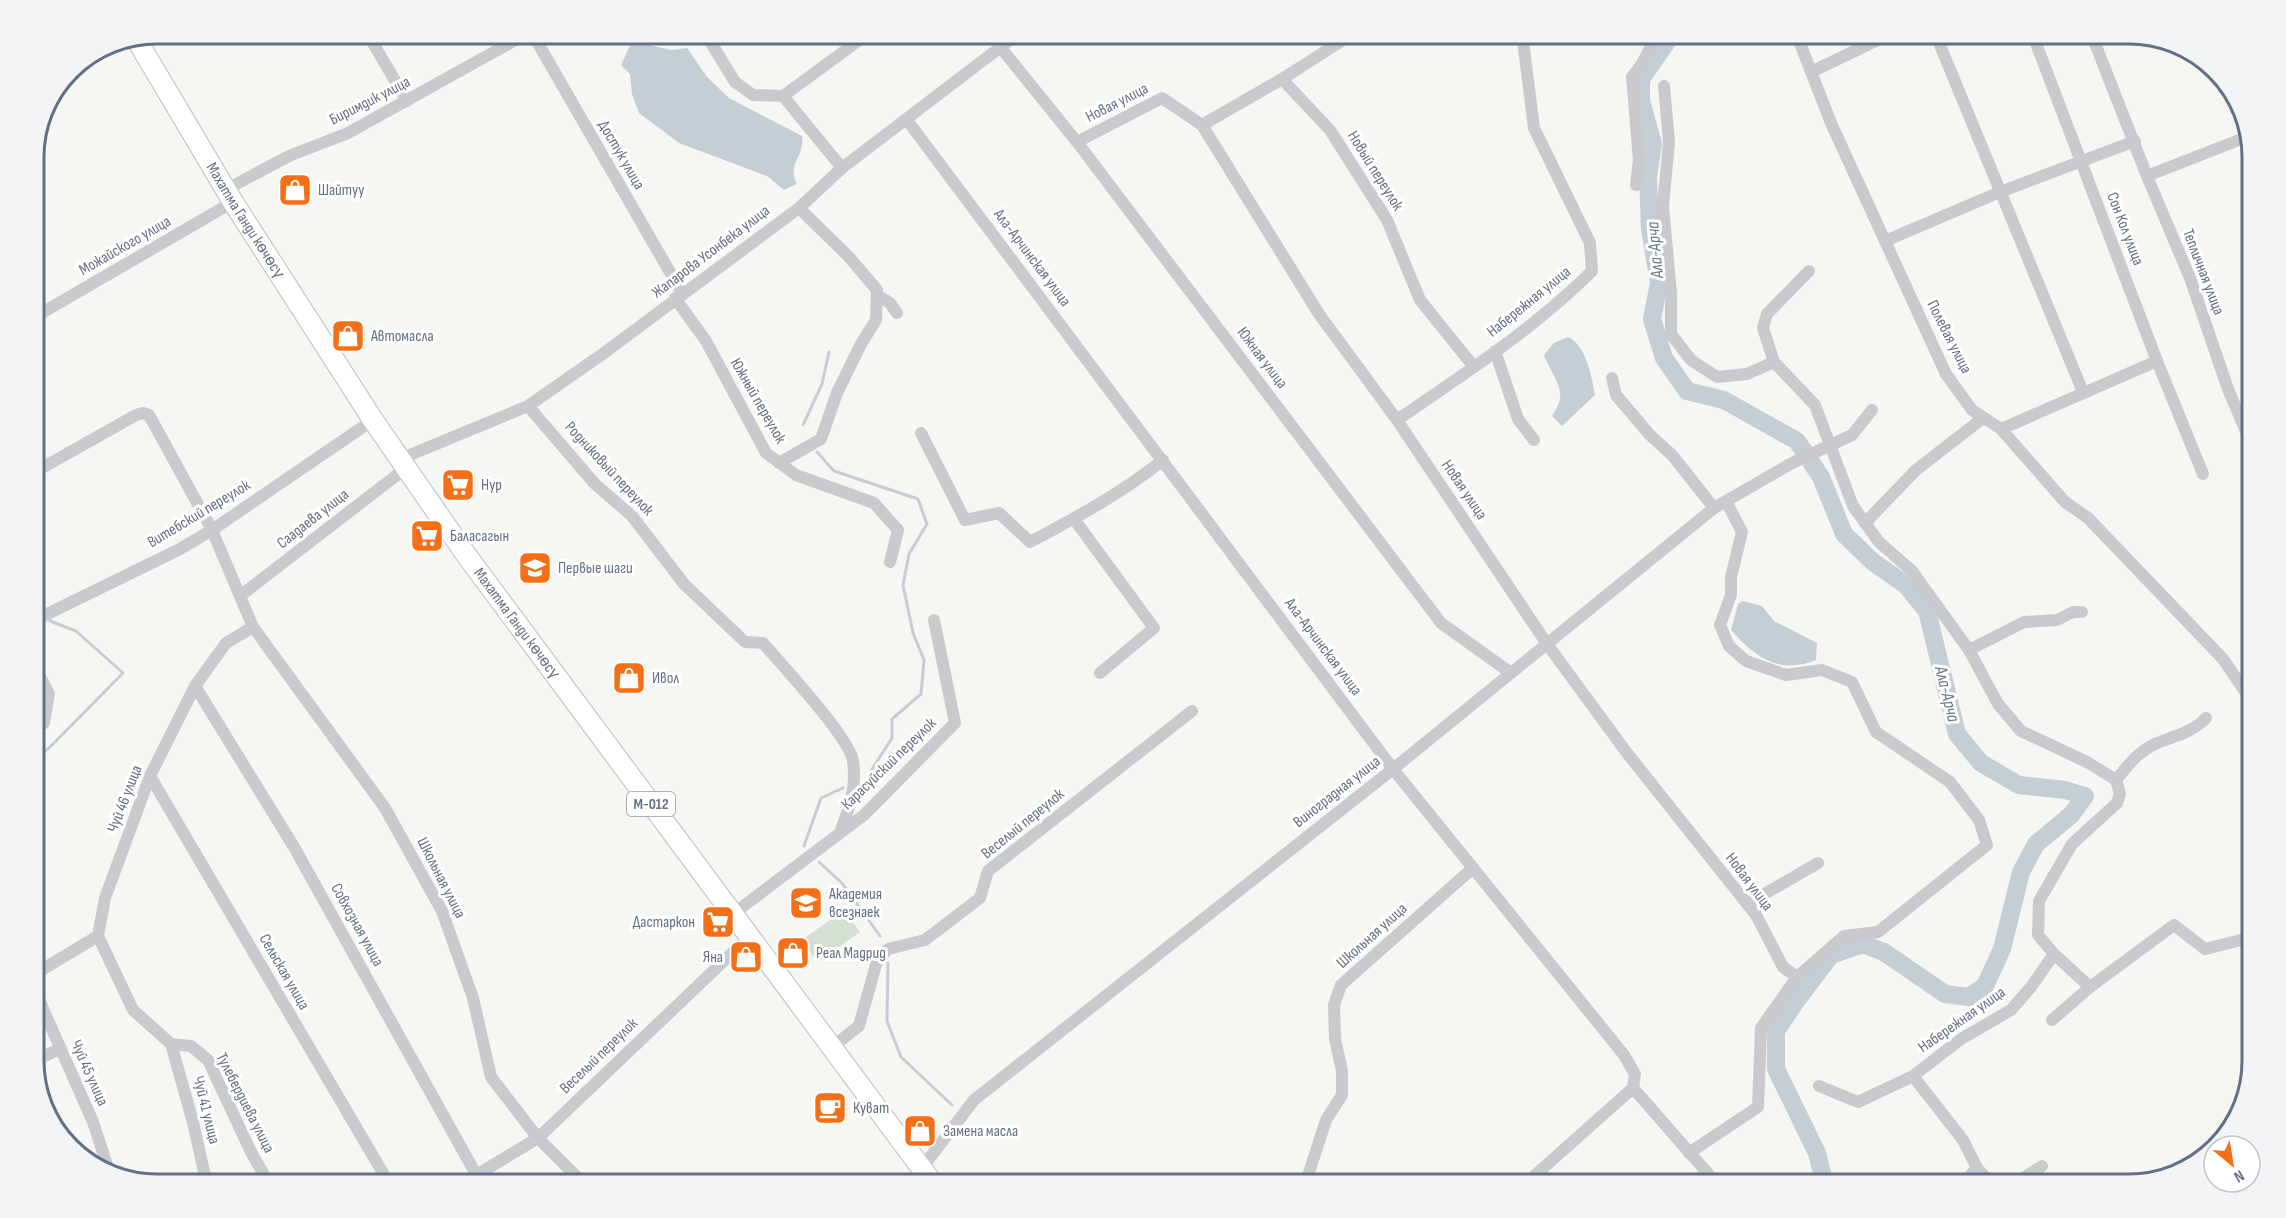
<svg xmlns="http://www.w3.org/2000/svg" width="2286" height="1218" viewBox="0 0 2286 1218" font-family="'Sofia Sans Condensed',sans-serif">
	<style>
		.green { fill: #d5dfd3 }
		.water { fill: #c6ced5 }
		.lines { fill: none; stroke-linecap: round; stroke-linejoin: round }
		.stream { stroke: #c6ced5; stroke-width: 3 }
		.river { stroke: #c6ced5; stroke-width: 18 }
		.primary-casing { stroke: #babdc1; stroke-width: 22 }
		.minor { stroke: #c8cace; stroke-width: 12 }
		.primary { stroke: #fff; stroke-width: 20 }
		.labels { text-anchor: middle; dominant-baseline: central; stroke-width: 6; stroke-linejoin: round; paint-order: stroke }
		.shield { fill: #fff; stroke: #919baa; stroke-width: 1.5 }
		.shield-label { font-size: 15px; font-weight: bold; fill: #627086 }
		.street-label { font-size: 16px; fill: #627086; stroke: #fff }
		.poi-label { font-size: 16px; fill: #627086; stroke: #fff; text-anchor: start }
		.water-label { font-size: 18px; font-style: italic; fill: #63798b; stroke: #fff }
		.rim { fill: none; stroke: #627086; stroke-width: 3 }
	</style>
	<rect width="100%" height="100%" fill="#f6f6f2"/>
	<polygon class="green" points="844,910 860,932 817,962 802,940"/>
	<g class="water">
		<path d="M632,41L671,50L687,48L707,77L729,98L802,136C805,158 786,163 797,184L784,190L767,176L679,143L639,113L632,94L630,74L621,65Z"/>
		<path d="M1568,337C1586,345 1592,377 1595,395L1562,426L1552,416C1555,411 1559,405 1560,399C1563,387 1548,367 1544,355L1554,343Z"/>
		<path d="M1743,601L1762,606L1774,621L1817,643L1816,660C1779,675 1755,657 1731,630L1738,604Z"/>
	</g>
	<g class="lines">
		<g class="stream">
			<polyline points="803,425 822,384 829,352"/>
			<polyline points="817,452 834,471 918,499 927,524 909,554 903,585 913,633 924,660 921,694 892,719 892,738 869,774"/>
			<polyline points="33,760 49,748 123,673 76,631 50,621"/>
			<polyline points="804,846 821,798 843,788"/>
			<polyline points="819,862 842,883 880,936"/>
			<polyline points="888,963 887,1021 901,1057 952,1105"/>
		</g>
		<polyline class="river" points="1673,33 1641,79 1641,101 1653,144 1648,176 1650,229 1659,283 1652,319 1664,358 1687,391 1724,400 1797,441 1821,477 1844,534 1873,562 1906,585 1927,611 1957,734 1981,763 2019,785 2065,790 2085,796 2071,815 2036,844 2021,872 2002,949 1985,986 1969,997 1945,994 1884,952 1863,944 1831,955 1796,1001 1776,1031 1776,1069 1817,1153 1825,1185"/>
		<defs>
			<g id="primary">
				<path id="s1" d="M135,37L233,202L373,420L467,556L934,1185"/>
			</g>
		</defs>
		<use href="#primary" class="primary-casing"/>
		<g class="minor">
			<polyline points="367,33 407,101"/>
			<polyline points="532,33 682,293"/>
			<polyline points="705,33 735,82 753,95 783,96 842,168"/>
			<polyline points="1796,33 1831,123 1946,374 1972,410 2001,429 2065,502 2088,518 2223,659 2253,703"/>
			<polyline points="1935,33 2083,392"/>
			<polyline points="2091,33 2147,176 2249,136"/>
			<polyline points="1001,48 1077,142 1441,623 1511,673"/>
			<polyline points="1811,72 1892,33"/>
			<polyline points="1282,79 1354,33"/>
			<polyline points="1664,86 1669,142 1663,206 1671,293 1671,334 1691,360 1717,377 1747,374 1774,362"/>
			<polyline points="783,96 869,33"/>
			<polyline points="907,120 1393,769 1624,1055 1635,1074 1633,1088 1718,1185"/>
			<polyline points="1202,125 1282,79 1330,130 1387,220 1420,300 1474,367"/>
			<polyline points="1077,142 1162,98 1202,125 1319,314 1397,420 1547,644 1627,753 1756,915 1783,967 1797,977"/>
			<polyline points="2147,176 2190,278 2228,389 2253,448"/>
			<polyline points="1636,185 1639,160 1632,77 1642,64 1657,33"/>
			<polyline points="225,190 289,156 348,133 528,33"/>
			<polyline points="1885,241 2000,192 2135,141"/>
			<polyline points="1809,271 1767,314 1763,328 1774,362 1815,405 1853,506 1879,542 1912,571 1969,650 1998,704 2021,731 2087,762 2116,780 2120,794 2117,803 2072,844 2039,901 2038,935 2054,954 2031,987 2011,1010 1961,1039 1913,1076 1858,1102 1819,1086"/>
			<polyline points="877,295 890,303 897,313"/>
			<polyline points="675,298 706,341 766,453 796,475 874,503 898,530 890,562"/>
			<polyline points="33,318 233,202"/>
			<polyline points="1495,351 1518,419 1534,440"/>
			<polyline points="2157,361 2203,474"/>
			<polyline points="1612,378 1616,395 1650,435 1672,455 1714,508"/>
			<path d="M528,406L595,484L632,516L684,584L745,642L763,643C781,664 850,738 853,761C857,789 849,808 840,833"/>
			<path d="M1397,420C1464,374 1534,329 1592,271L1590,243L1534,128L1522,33"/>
			<polyline points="2001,429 2157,361 2032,33"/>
			<path d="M921,433L965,520L999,513L1030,542C1077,517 1122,493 1163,460"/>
			<polyline points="400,459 528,406 604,353 799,208 842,168 1019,33"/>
			<polyline points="779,463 821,439 837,393 861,344 876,320 877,290 849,257 799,208"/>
			<polyline points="33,473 136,415 143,413 149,415 212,530 253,627 385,808 442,911 473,998 491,1077 538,1138 585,1185"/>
			<polyline points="1074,519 1154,628 1100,673"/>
			<polyline points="1865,523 1916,470 1983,418"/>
			<polyline points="240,596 406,468"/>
			<polyline points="33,621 180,549 212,530 373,420"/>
			<polyline points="1969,650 2024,622 2057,620 2073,612 2082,612"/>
			<polyline points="33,663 49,694 44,723 33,733"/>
			<polyline points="195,686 294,847 482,1185"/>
			<polyline points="150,776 390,1185"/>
			<path d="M2116,780C2128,765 2138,752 2155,744C2173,736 2192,733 2206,718"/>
			<polyline points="1747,904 1818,863"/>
			<polyline points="733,914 864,815 955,723 934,620"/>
			<polyline points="98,936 133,1010 171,1044 191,1046 208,1060 251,1152 270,1185"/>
			<polyline points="2054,954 2090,987"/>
			<polyline points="33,975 98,936 105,898 150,776 195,686 226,643 253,627"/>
			<polyline points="33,986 93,1122 110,1174"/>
			<polyline points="2052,1020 2090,987 2174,925 2205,949 2253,937"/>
			<polyline points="171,1044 193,1122 207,1185"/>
			<polyline points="832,1047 859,1026 877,961 888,949 925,940 980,898 988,871 1192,711"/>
			<polyline points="33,1061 60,1049"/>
			<polyline points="1913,1076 1963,1140 1977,1168 1961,1185"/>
			<polyline points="1689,1153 1758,1107 1761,1028 1797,977 1844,936 1878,932 1987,845 1979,820 1950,782 1876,732 1852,682 1822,670 1786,675 1746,661 1729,646 1720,625 1731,595 1731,577 1742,532 1726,501"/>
			<polyline points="922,1168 974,1100 1393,769 1714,508 1792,463 1852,435 1872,410"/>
			<polyline points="1977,1168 1993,1185"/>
			<polyline points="460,1185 538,1138 750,936"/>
			<polyline points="1305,1185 1326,1120 1342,1095 1342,1071 1335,1039 1334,1005 1341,985 1473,868"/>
			<polyline points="1524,1185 1633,1088"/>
			<polyline points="2012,1185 2042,1166"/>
		</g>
		<use href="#primary" class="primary"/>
	</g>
	<defs>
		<symbol id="shop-square" viewBox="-11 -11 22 22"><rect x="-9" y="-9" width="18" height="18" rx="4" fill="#f46f15" stroke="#fff"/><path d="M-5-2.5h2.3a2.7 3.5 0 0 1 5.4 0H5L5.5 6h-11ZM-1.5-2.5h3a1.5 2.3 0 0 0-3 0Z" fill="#fff"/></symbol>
		<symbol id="supermarket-square" viewBox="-11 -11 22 22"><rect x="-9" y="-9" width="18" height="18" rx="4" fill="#f46f15" stroke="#fff"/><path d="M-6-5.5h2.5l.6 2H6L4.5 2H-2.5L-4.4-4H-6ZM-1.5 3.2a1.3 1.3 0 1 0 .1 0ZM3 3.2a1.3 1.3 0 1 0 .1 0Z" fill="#fff"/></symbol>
		<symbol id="school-square" viewBox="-11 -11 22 22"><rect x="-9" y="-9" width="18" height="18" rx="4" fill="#f46f15" stroke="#fff"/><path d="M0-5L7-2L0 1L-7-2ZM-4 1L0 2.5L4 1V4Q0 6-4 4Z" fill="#fff"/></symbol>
		<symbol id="cafe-square" viewBox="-11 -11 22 22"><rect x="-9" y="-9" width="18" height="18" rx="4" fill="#f46f15" stroke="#fff"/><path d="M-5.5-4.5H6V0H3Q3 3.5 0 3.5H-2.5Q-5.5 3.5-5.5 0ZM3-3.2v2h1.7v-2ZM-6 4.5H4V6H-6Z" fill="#fff"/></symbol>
	</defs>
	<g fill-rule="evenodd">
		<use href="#shop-square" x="276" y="171" width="38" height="38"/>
		<use href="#shop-square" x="329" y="317" width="38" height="38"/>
		<use href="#supermarket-square" x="439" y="466" width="38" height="38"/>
		<use href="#supermarket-square" x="408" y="517" width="38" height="38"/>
		<use href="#school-square" x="516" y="549" width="38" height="38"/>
		<use href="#shop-square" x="610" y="659" width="38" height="38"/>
		<use href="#school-square" x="787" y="884" width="38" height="38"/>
		<use href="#supermarket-square" x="699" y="903" width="38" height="38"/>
		<use href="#shop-square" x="774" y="934" width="38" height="38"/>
		<use href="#shop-square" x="727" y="938" width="38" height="38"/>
		<use href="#cafe-square" x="811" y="1089" width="38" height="38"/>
		<use href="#shop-square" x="901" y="1112" width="38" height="38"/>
	</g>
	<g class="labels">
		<rect class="shield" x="627" y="792" width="48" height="24" rx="4.5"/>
		<g class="shield-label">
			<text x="651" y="804">М-012</text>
		</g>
		<g class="street-label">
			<text transform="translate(370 101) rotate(-27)">Биримдик улица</text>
			<text transform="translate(1117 103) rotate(-27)">Новая улица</text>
			<text transform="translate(621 155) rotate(60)">Достук улица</text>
			<text transform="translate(1375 171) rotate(58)">Новый переулок</text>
			<text stroke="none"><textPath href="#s1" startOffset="214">Махатма Ганди көчөсү</textPath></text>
			<text transform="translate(2125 229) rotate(69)">Сон Кол улица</text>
			<text transform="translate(125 246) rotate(-30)">Можайского улица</text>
			<text transform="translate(711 252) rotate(-37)">Жапарова Усонбека улица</text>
			<text transform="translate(1032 258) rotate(53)">Ала-Арчинская улица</text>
			<text transform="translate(2203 272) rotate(69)">Тепличная улица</text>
			<text transform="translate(1529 302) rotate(-39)">Набережная улица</text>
			<text transform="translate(1949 337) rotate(63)">Полевая улица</text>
			<text transform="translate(1262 358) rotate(53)">Южная улица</text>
			<text transform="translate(758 401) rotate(60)">Южный переулок</text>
			<text transform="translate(609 469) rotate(47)">Родниковый переулок</text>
			<text transform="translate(1464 490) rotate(56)">Новая улица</text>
			<text transform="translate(199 514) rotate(-31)">Витебский переулок</text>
			<text transform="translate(313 519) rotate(-38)">Саадаева улица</text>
			<text stroke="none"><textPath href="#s1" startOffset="700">Махатма Ганди көчөсү</textPath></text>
			<text transform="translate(1323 647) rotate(53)">Ала-Арчинская улица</text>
			<text transform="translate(889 764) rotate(-44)">Карасуйский переулок</text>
			<text transform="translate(1337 792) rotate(-38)">Виноградная улица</text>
			<text transform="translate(125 799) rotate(-69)">Чуй 46 улица</text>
			<text transform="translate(1023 824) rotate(-39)">Веселый переулок</text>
			<text transform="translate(441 878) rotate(63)">Школьная улица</text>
			<text transform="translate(1749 882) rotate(53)">Новая улица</text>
			<text transform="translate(357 925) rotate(61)">Совхозная улица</text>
			<text transform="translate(1372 936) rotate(-42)">Школьная улица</text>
			<text transform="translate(284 972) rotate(60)">Сельская улица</text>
			<text transform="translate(1962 1020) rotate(-35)">Набережная улица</text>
			<text transform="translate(599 1056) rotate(-44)">Веселый переулок</text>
			<text transform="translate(89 1073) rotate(66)">Чуй 45 улица</text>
			<text transform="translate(245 1103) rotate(63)">Тулебердиева улица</text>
			<text transform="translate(206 1110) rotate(76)">Чуй 41 улица</text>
		</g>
		<g class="poi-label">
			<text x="318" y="190">Шайтуу</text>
			<text x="371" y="336">Автомасла</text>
			<text x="481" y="485">Нур</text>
			<text x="450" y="536">Баласагын</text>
			<text x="558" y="568">Первые шаги</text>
			<text x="652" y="678">Ивол</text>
			<text x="829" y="894">Академия<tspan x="829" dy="18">всезнаек</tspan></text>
			<text x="695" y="922" text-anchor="end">Дастаркон</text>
			<text x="816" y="953">Реал Мадрид</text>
			<text x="723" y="957" text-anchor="end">Яна</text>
			<text x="853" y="1108">Куват</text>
			<text x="943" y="1131">Замена масла</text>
		</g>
		<g class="water-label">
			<text transform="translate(1655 250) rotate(-95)">Ала-Арча</text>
			<text transform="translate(1947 694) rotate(76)">Ала-Арча</text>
		</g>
	</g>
	<path d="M0 0H2286V1218H0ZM157 44H2129A113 113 0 0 1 2242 157V1061A113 113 0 0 1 2129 1174H157A113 113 0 0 1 44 1061V157A113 113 0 0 1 157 44Z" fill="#f2f4f5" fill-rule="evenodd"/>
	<path class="rim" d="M157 44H2129A113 113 0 0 1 2242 157V1061A113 113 0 0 1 2129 1174H157A113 113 0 0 1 44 1061V157A113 113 0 0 1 157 44Z"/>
	<g transform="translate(2232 1164) rotate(150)"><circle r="28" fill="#ffffff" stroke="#c0c6cf" stroke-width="1.5"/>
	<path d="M0-4.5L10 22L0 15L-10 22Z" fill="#f46f15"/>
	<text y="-9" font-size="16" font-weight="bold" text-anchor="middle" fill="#627086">N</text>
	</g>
</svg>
